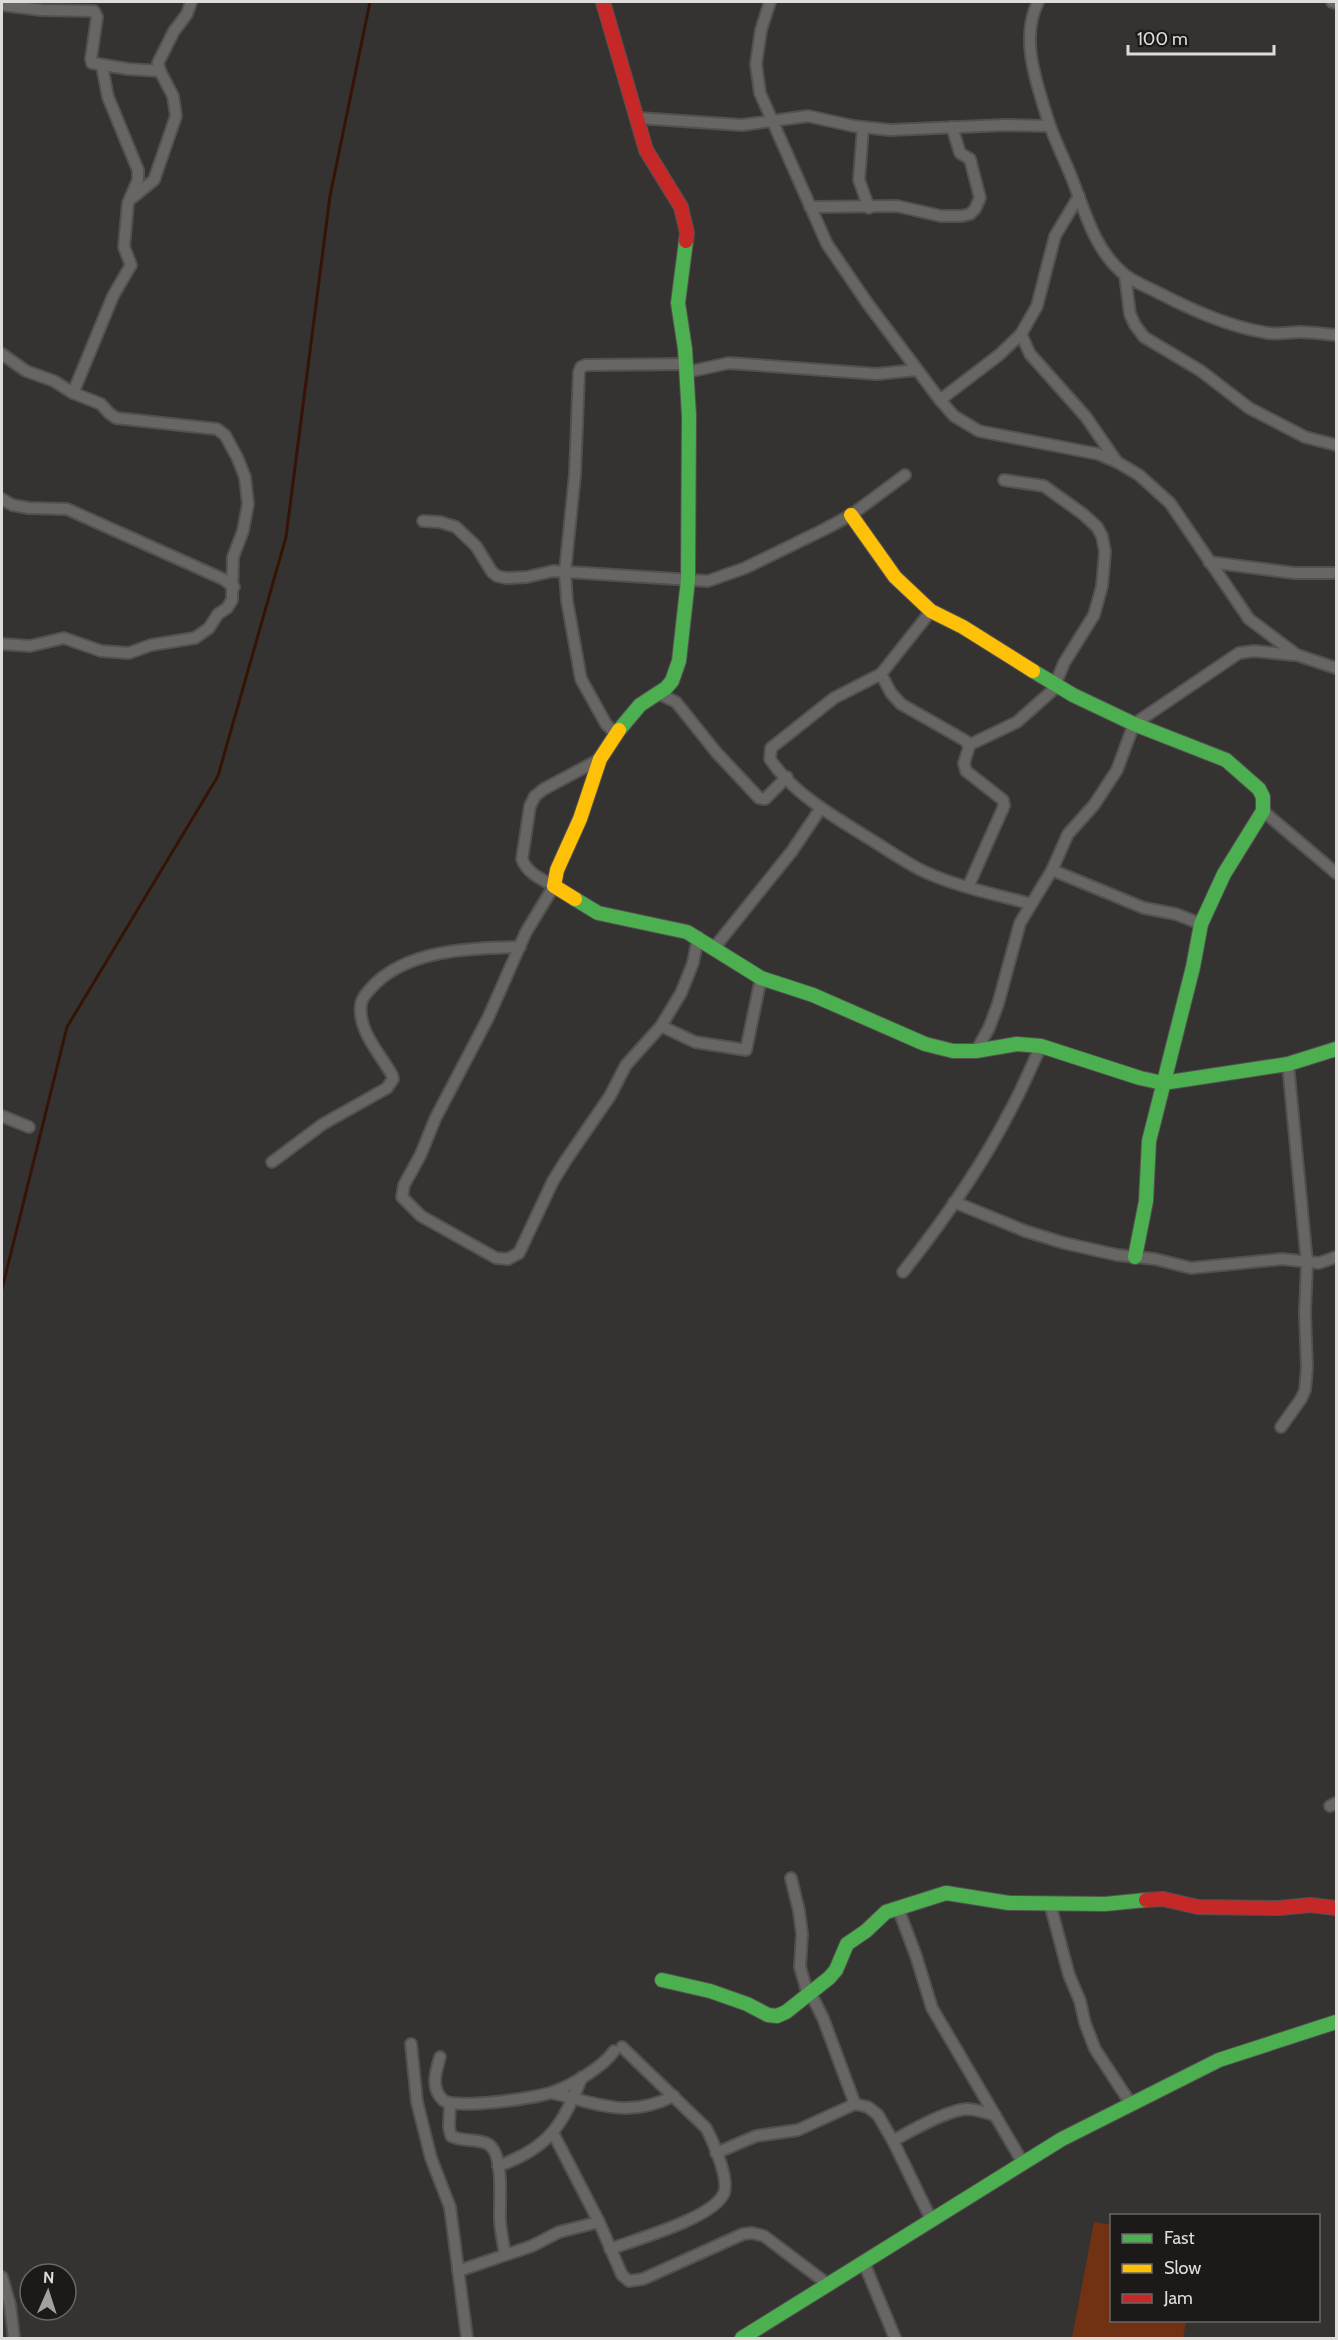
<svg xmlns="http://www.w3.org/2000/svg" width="1338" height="2340" viewBox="0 0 1338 2340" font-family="Cabin,sans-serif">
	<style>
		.green { fill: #703212 }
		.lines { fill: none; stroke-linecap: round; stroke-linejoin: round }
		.stream { stroke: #361405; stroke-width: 3 }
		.street-casing { stroke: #535150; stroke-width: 14 }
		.fast-casing { stroke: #535150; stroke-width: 16 }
		.slow-casing { stroke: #535150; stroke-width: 16 }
		.jam-casing { stroke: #535150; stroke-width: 16 }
		.street { stroke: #686665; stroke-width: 10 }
		.fast { stroke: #4caf50; stroke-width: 14 }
		.slow { stroke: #ffc107; stroke-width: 14 }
		.jam { stroke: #c62828; stroke-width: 14 }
	</style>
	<rect width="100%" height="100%" fill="#353331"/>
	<polygon class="green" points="1094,2222 1111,2225 1112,2320 1186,2321 1183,2338 1072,2338"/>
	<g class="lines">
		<polyline class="stream" points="2,1289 67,1027 218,776 286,537 330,196 370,2"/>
		<defs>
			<g id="street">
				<polyline points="770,2 761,30 756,64 760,93 827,244 868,304 940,400 954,416 979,431 1098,454 1117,462 1139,475 1170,503 1249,619 1297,655 1336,668"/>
				<path d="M1038,2C1020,38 1036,81 1047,117C1053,137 1063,156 1071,176C1085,211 1094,250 1125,275C1134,282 1147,287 1157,292C1192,310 1229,327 1268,333C1279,335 1290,332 1300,332C1312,332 1324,334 1336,335"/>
				<polyline points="1332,2 1336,3"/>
				<polyline points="2,5 41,10 94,11 97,17 91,59 92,63 128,69 160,71"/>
				<polyline points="638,118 742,125 808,116 853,126 890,130 1006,125 1050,126"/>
				<polyline points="863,127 859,180 869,208"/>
				<polyline points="132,198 154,180 176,116 173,96 160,71 158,63 174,31 187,14 191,2"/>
				<polyline points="810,207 897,206 941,216 962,216 970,214 975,209 980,198 970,159 960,153 952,127"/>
				<polyline points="1125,275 1130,314 1135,325 1144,337 1201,371 1249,408 1305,437 1336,445"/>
				<polyline points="1021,334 1030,354 1086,417 1117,462"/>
				<polyline points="2,354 26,371 54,381 73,393 101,404 109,413 116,418 217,429 225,435 237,457 245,477 248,504 243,531 233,557 232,600 227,608 218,614 209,628 195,638 151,645 129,653 101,651 64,638 30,646 2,644"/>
				<polyline points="687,372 729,363 877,374 916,370"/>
				<polyline points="73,393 113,296 131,265 124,247 128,203 138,180 138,170 108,97 102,66"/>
				<polyline points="940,400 999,355 1021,334 1037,306 1055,236 1079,196"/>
				<polyline points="2,499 12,505 29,508 67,509 223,579 234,587"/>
				<polyline points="423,521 440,522 456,527 476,546 492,572 497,576 506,578 527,577 553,571 708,581 745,568 825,529 851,515 905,475"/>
				<polyline points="1209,562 1294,573 1336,573"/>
				<path d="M931,611L881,674L834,698L771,748L770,759C792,793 836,818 870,839C888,850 906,863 925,872C958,887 995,894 1031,904"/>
				<polyline points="881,674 891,693 901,704 966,741 969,747 964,763 966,771 1003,800 1004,806 968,887"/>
				<polyline points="659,694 676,702 716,752 759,798 765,799 787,777"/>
				<polyline points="616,734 606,724 581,679 567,601 565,572 575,474 579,372 581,367 586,365 686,364"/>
				<polyline points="969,745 1017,722 1053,690 1064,663 1094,615 1102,586 1105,552 1102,536 1097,527 1083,514 1044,486 1004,480"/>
				<path d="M600,759L544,789L535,796L530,806L522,859C527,873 541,879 554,886L526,932L488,1018L435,1119L421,1154L404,1185L402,1197L421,1216L496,1258L508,1259L519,1253L553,1181L566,1160L610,1096L626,1065L661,1026L681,993L693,963L698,937"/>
				<polyline points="1263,811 1336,873"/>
				<polyline points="1052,870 1144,908 1176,914 1201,924"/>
				<polyline points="714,948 792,851 821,808"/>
				<polyline points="661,1026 695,1042 746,1050 761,978"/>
				<polyline points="976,1051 989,1028 998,1004 1020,923 1052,870 1068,834 1094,805 1117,770 1134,724 1239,653 1254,651 1294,655"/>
				<polyline points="2,1116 29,1127"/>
				<path d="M272,1162L323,1124L387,1088L393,1079L392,1075C381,1055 357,1030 361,1004C362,997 367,993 371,988C406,949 471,948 520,947"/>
				<polyline points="954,1202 1025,1231 1064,1243 1117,1255 1155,1259 1191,1268 1282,1259 1319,1263 1336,1257"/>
				<path d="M903,1272C941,1224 983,1164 1011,1109C1022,1089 1031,1067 1041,1046"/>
				<polyline points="1281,1427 1301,1399 1305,1390 1307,1368 1305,1313 1307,1263 1288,1064"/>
				<polyline points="1330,1806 1336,1803"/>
				<polyline points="791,1878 799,1911 802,1934 800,1967 808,1995"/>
				<polyline points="1050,1904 1069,1975 1080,2001 1085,2023 1095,2049 1131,2104"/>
				<polyline points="898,1908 916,1956 932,2008 1023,2163"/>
				<polyline points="810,1992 823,2018 855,2104"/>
				<polyline points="411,2044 417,2102 431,2158 450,2207 467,2338"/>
				<path d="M440,2057C436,2071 430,2088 443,2100C454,2110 537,2098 553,2092C571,2086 603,2067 614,2051"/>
				<path d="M552,2093C601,2104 626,2119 674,2096"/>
				<path d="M450,2104L449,2127L451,2136C462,2142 476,2138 488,2144C505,2154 499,2204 500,2221C501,2232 503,2243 505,2254"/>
				<polyline points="553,2133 599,2222 622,2275 629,2281 643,2279 743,2234 752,2233 764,2236 829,2285"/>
				<path d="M893,2141C910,2131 948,2110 967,2109C976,2109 986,2113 995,2115"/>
				<polyline points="716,2153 756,2136 798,2130 855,2104 868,2107 878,2115 893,2141 931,2219"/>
				<path d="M498,2166C549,2148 562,2126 582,2077"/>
				<path d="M610,2249C637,2239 710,2219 723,2195C731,2182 713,2141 706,2128L622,2047"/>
				<polyline points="864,2263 895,2338"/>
				<polyline points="458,2271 532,2246 559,2232 599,2222"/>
				<polyline points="2,2277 10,2305 14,2338"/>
			</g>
			<g id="fast">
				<polyline points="1033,671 1073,695 1134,724 1226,760 1259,789 1263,797 1263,811 1224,874 1201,924 1193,967 1149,1141 1146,1201 1135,1257"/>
				<polyline points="619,730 640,705 666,688 672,681 679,661 688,580 689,416 685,349 678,303 686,241"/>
				<polyline points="575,899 598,913 687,932 761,978 813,995 925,1044 953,1051 976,1051 1017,1044 1041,1046 1140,1078 1163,1083 1288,1064 1336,1049"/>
				<polyline points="662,1980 710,1991 747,2004 768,2015 777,2016 786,2012 829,1978 836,1970 847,1944 866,1931 886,1912 946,1893 1009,1903 1105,1904 1146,1900"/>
				<polyline points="742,2338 1062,2139 1219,2060 1336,2022"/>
			</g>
			<g id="slow">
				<polyline points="851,515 895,577 931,611 963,627 1033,671"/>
				<polyline points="575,899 554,886 557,870 580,819 600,759 619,730"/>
			</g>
			<g id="jam">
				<polyline points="603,2 646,150 681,207 687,233 686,241"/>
				<polyline points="1146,1900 1163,1899 1198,1907 1279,1908 1310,1905 1336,1908"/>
			</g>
		</defs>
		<use href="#street" class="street-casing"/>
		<use href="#fast" class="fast-casing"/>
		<use href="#slow" class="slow-casing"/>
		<use href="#jam" class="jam-casing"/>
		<use href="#street" class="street"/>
		<use href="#fast" class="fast"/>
		<use href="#slow" class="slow"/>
		<use href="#jam" class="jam"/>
	</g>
	<rect width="1338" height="2340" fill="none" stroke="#dedbda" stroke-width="6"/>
	<rect x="1110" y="2214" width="210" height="108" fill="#1c1a19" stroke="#6a6766" stroke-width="1.5"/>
	<rect x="1122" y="2234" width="30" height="9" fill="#4caf50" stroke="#6a6766" stroke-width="1.5"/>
	<text x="1164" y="2244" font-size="18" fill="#dedbda">Fast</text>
	<rect x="1122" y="2264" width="30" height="9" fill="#ffc107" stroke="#6a6766" stroke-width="1.5"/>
	<text x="1164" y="2274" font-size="18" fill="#dedbda">Slow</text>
	<rect x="1122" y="2294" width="30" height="9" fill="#c62828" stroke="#6a6766" stroke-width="1.5"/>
	<text x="1164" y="2304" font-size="18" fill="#dedbda">Jam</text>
	<g transform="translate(48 2292) rotate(3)"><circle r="28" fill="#1c1a19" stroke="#6a6766" stroke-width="1.5"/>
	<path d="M0-4.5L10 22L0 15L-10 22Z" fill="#a3a09f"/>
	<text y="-9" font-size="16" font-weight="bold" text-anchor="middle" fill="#dedbda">N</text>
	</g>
	<path d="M1128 45v9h146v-9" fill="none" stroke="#dedbda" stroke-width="3"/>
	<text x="1137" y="45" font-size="18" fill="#dedbda" stroke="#1c1a19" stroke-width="4.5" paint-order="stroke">100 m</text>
</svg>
